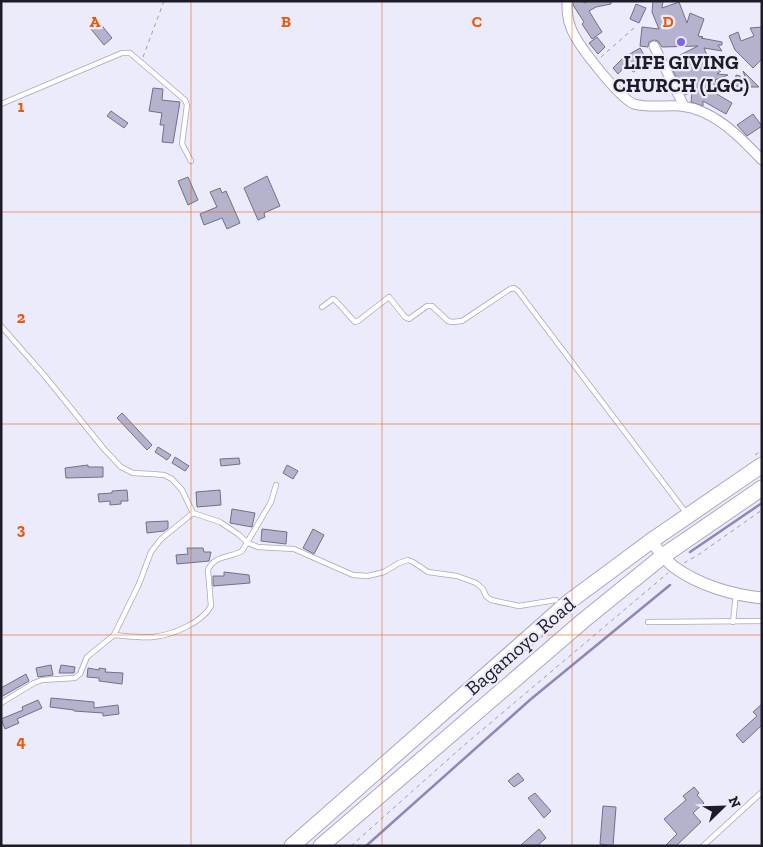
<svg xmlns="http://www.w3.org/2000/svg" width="763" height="847" viewBox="0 0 763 847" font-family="'Zilla Slab',serif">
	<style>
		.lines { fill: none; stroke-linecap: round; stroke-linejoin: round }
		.stream { stroke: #8c88ba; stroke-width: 2.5 }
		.building { fill: #b4b2cc; stroke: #727088 }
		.lane-casing { stroke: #a8a6bf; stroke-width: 6 }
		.street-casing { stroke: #a8a6bf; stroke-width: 11 }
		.secondary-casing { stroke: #a8a6bf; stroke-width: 13 }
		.highway-casing { stroke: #a8a6bf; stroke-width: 17 }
		.path { stroke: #9d9caa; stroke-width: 1; stroke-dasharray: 4 4; stroke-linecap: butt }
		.lane { stroke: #fff; stroke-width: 4.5 }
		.street { stroke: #fff; stroke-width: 9 }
		.secondary { stroke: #fff; stroke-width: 11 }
		.highway { stroke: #fff; stroke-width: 15 }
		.grid { fill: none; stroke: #e8590c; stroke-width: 1; stroke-opacity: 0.55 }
		.poi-dot { fill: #7e66e2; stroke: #ecebfb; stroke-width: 2 }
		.labels { text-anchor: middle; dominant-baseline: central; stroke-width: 4.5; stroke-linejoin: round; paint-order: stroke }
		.poi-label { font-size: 20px; font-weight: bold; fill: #1d1c26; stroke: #ecebfb }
		.street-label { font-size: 20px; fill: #1d1c26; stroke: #ecebfb }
		.grid-label { font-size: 16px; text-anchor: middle; font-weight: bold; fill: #e8590c; stroke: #ecebfb; stroke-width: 4.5; stroke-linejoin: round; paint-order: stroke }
	</style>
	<rect width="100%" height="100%" fill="#ecebfb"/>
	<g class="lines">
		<g class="stream">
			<polyline points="690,552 762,503"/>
			<polyline points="366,846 531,699 670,585"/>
		</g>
	</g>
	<g class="building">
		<polygon points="573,1 583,1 584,3 589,1 611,1 611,4 596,7 589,11 602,32 592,39 582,24 584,22 573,5"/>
		<polygon points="653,1 663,1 662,8 679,2 687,23 690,13 704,19 698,36 703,37 701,38 722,42 722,45 718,45 722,51 704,48 711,65 725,55 731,63 717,74 728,75 715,80 718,87 710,90 732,103 726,114 703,101 703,106 691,102 692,92 685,95 668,61 698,46 662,47 658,41 654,40 649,42 648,47 640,46 642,27 659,29 652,12"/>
		<polygon points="636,4 646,8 639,23 630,19"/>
		<polygon points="99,22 112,38 104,45 91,29"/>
		<polygon points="762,27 762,59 753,68 735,50 729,36 738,32 741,41 754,36 750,28"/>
		<polygon points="597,37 605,47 598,54 589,43"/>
		<polygon points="640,48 649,63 633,72 628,63 618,74 613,68 623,58"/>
		<polygon points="743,71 759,87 749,87"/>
		<polygon points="736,75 740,76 748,87 735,86"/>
		<polygon points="153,88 163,89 162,100 180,102 173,143 162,142 164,125 160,125 162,113 149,111"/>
		<polygon points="111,111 128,123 124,128 107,116"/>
		<polygon points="753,114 762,126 747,136 737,125"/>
		<polygon points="267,176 280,206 264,213 265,217 258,220 244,188"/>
		<polygon points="188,177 198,200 188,205 178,181"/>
		<polygon points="220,188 222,193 226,191 240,223 227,229 222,218 204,225 200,214 217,207 210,192"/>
		<polygon points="122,413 152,445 147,450 117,418"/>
		<polygon points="158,447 171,455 167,460 155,452"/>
		<polygon points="175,457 189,466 185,471 172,463"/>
		<polygon points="239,458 240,464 221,466 220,459"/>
		<polygon points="88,465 88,467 103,467 103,477 66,478 65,468"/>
		<polygon points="287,465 298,471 293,479 283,473"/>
		<polygon points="127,490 128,501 121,501 121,504 110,505 110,501 99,502 98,494 112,493 112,491"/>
		<polygon points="220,490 221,505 197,507 196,492"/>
		<polygon points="232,509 255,513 252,527 230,523"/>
		<polygon points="168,521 168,528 164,531 147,533 146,522"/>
		<polygon points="262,529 287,532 286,544 261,541"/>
		<polygon points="313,529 324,535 314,554 303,548"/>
		<polygon points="187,548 203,548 204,552 211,552 209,561 177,564 176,555 188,554"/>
		<polygon points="224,572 249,575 250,583 213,586 213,576 224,576"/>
		<polygon points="51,665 53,675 38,677 36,668"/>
		<polygon points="61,665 75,667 74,673 59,673"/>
		<polygon points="88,668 99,670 99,668 106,669 105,672 123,673 122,684 99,681 99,678 87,677"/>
		<polygon points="26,674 29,681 1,697 1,688"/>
		<polygon points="51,698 94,702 94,708 118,705 119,714 103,716 103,713 74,711 74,710 50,707"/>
		<polygon points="38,700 42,708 17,719 19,723 5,729 1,719 23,710 22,707"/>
		<polygon points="762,704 762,725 743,743 736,735 757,716 753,712"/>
		<polygon points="518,773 524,780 514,787 508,781"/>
		<polygon points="694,787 699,793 697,795 704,803 693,813 701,822 676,846 665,846 677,834 664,819 686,800 683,796"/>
		<polygon points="535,793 551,811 544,818 528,798"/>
		<polygon points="603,806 616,807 613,846 600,844"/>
		<polygon points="539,829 546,838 537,846 520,846"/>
	</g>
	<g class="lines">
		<defs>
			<g id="lane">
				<polyline points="1,104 122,53 130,53 185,100 187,105 182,144 191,161"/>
				<polyline points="322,307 333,299 335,300 355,322 358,321 389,297 405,317 409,319 427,306 432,306 448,321 452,322 462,321 510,289 514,288 518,291 687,514"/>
				<polyline points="1,326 44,375 104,449 121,467 133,473 152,474 164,475 172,479 182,490 193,513 220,522 238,534 248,543 258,547 294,549 353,575 368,576 384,572 399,563 408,560 413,562 428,572 457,576 476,583 483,589 486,596 491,600 519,606 556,600"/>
				<polyline points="648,622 762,621"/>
				<polyline points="733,622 736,594"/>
				<path d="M114,635C126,636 140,638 153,637C172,635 202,623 211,606L208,570C214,555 230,558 242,551L271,502L276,485"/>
				<polyline points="1,703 34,683 42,680 75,678 80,674 87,657 114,635 139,584 151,552 161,539 193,513"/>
				<polyline points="703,846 762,792"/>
			</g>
			<g id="street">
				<path d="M567,1C567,10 567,19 571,28C576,43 619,98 634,104C647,108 666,105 680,106C714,109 740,137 762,160"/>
				<polyline points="654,46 684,106"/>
			</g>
			<path id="secondary" d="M651,541C658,550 665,560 674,567C699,585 732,595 762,598"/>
			<g id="highway">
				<polyline points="292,846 570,601 651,541 762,465"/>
				<polyline points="321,846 584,620 663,556 762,488"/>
			</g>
		</defs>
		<use href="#lane" class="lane-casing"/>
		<use href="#street" class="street-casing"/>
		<use href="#secondary" class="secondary-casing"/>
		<use href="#highway" class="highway-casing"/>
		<g class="path">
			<polyline points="143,57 164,1"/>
			<polyline points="601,57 634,28"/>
			<polyline points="755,455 762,450"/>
			<polyline points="684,563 698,555 762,510"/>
			<polyline points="351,846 462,747 668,573"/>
		</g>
		<use href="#lane" class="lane"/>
		<use href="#street" class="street"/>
		<use href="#secondary" class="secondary"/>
		<use href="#highway" class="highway"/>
	</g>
	<path class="grid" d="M191,1V846M382,1V846M572,1V846M1,212H762M1,424H762M1,635H762"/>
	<circle class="poi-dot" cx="681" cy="42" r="5"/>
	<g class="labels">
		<g class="poi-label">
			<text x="681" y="62">LIFE GIVING<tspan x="681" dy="23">CHURCH (LGC)</tspan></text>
		</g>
		<g class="street-label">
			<text transform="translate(520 646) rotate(-41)">Bagamoyo Road</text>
		</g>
	</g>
	<g class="grid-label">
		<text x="95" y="27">A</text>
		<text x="286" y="27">B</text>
		<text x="477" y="27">C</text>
		<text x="668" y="27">D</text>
		<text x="21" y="112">1</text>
		<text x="21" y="323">2</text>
		<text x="21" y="535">3</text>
		<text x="21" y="747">4</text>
	</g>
	<rect width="763" height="847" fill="none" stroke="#1d1c26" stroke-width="5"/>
	<g transform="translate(723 807) rotate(67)" stroke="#ecebfb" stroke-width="4" paint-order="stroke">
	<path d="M0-4L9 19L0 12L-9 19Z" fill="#1d1c26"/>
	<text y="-8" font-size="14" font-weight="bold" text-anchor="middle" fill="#1d1c26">N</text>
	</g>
</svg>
